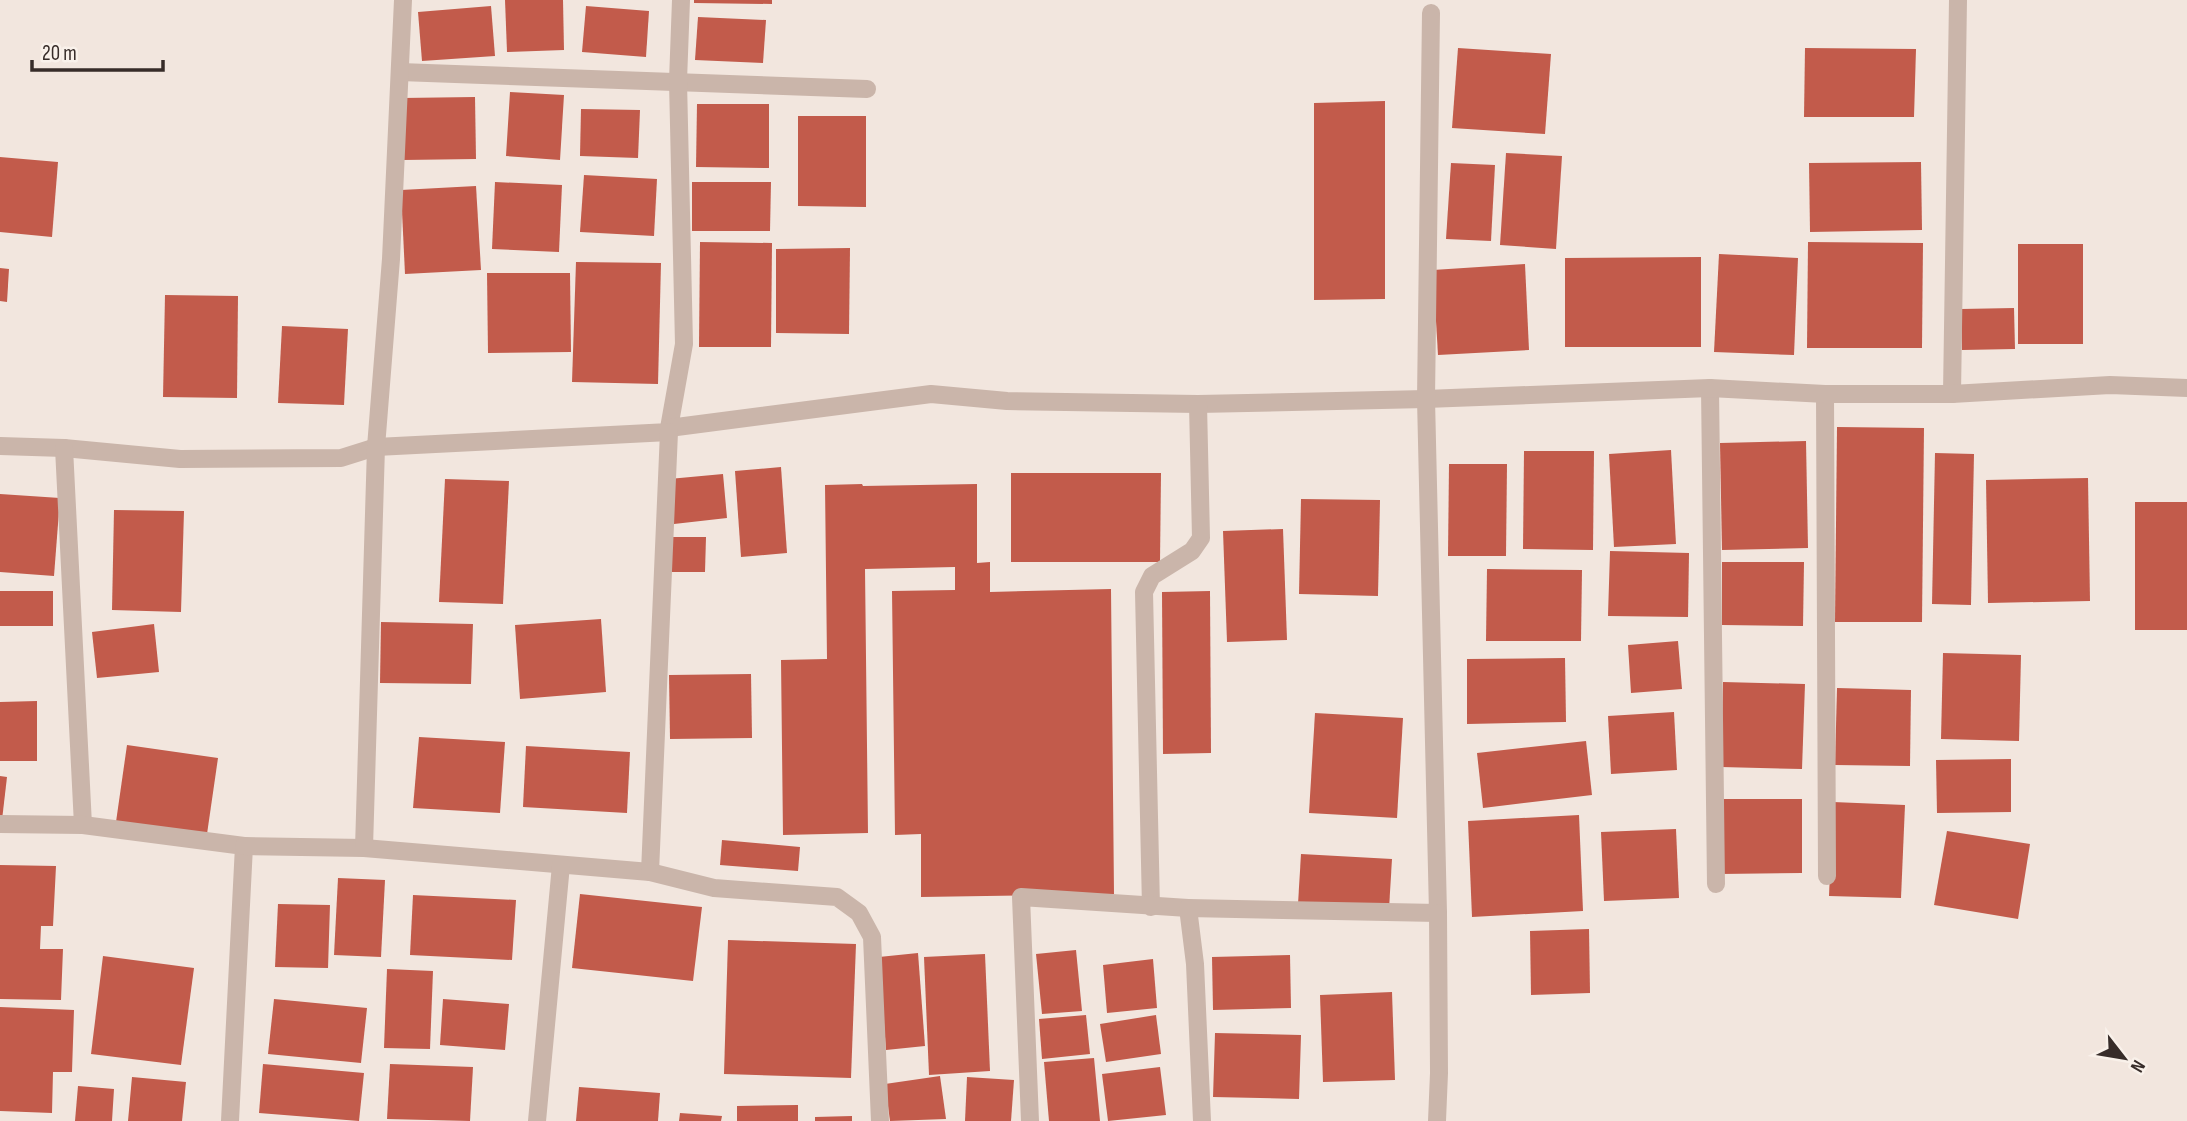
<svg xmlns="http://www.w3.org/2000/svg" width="2187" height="1121" viewBox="0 0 2187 1121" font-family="'Sofia Sans Condensed',sans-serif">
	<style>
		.building { fill: #c25b4b }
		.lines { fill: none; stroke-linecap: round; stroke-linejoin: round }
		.minor { stroke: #cab5aa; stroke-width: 18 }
	</style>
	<rect width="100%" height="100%" fill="#f2e6de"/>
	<g class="building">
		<polygon points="505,0 563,0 564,50 507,52"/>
		<polygon points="694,0 772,0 772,4 694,3"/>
		<polygon points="491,6 495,56 422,61 418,12"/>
		<polygon points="586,6 649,11 646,57 582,52"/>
		<polygon points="698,17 766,20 763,63 695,60"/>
		<polygon points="1458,48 1551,54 1545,134 1452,128"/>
		<polygon points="1805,48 1916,49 1914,117 1804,117"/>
		<polygon points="510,92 564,95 560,160 506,156"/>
		<polygon points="475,97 476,159 403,160 402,98"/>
		<polygon points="1385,101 1385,299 1314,300 1314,103"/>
		<polygon points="697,104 769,104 769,168 696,167"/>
		<polygon points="581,109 640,110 638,158 580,156"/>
		<polygon points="798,116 866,116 866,207 798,206"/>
		<polygon points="1506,153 1562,156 1556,249 1500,245"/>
		<polygon points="0,157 58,162 52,237 0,232"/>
		<polygon points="1921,162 1922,230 1810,232 1809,163"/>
		<polygon points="1451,163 1495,165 1491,241 1446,239"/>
		<polygon points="584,175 657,179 654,236 580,232"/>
		<polygon points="495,182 562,185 559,252 492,249"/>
		<polygon points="692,182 771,182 770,231 692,231"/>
		<polygon points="476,186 481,270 405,274 401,190"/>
		<polygon points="700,242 772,243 771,347 699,347"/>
		<polygon points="1808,242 1923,243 1922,348 1807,348"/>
		<rect x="2018" y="244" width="65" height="100"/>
		<polygon points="850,248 849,334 776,333 776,249"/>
		<polygon points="1719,254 1798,258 1794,355 1714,352"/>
		<polygon points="1701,257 1701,347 1565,347 1565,258"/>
		<polygon points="576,262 661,263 658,384 572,382"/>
		<polygon points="1525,264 1529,350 1438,355 1433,270"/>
		<polygon points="0,268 9,269 7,302 0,301"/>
		<polygon points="487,273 570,273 571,352 488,353"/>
		<polygon points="165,295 238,296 237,398 163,397"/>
		<polygon points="2014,308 2015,349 1962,350 1961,309"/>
		<polygon points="282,326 348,329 344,405 278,403"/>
		<polygon points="1837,427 1924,428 1922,622 1835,622"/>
		<polygon points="1806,441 1808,548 1722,550 1720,443"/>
		<polygon points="1671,450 1676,544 1614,547 1609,454"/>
		<polygon points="1524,451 1594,451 1593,550 1523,549"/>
		<polygon points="1935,453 1974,454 1971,605 1932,604"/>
		<polygon points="1449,464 1507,464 1506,556 1448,556"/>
		<polygon points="781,467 787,553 741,557 735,471"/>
		<polygon points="1011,473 1161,473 1160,562 1011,562"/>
		<polygon points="723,474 727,518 674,524 669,479"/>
		<polygon points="2088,478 2090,601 1988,603 1986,480"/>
		<polygon points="445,479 509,481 503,604 439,602"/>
		<polygon points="862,484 863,486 977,484 977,563 990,562 990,592 1111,589 1114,894 921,897 921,834 895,835 892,591 955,590 955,567 865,569 868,833 783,835 781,660 827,659 825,485"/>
		<polygon points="0,494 60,498 54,576 0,572"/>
		<polygon points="1301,499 1380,500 1378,596 1299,594"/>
		<rect x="2135" y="502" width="52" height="128"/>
		<polygon points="114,510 184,511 181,612 112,610"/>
		<polygon points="1283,529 1287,640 1227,642 1223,531"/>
		<polygon points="666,537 706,537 705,572 665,572"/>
		<polygon points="1610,551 1689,553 1688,617 1608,616"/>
		<polygon points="1722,562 1804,562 1803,626 1722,625"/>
		<polygon points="1487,569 1582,570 1581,641 1486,641"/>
		<rect x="0" y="591" width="53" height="35"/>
		<polygon points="1210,591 1211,753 1163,754 1162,592"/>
		<polygon points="601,619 606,692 520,699 515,625"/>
		<polygon points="381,622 473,624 471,684 380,683"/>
		<polygon points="154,624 159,672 97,678 92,632"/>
		<polygon points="1678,641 1682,689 1631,693 1628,645"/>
		<polygon points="1943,653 2021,655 2019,741 1941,739"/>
		<polygon points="1565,658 1566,722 1467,724 1467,659"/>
		<polygon points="751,674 752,738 670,739 669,675"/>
		<polygon points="1723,682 1805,684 1802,769 1721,767"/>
		<polygon points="1837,688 1911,690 1910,766 1835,765"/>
		<polygon points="37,701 37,761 0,761 0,702"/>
		<polygon points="1674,712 1677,770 1611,774 1608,716"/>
		<polygon points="1315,713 1403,718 1397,818 1309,813"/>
		<polygon points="419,737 505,742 500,813 413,808"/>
		<polygon points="1586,741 1592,795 1483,808 1477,753"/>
		<polygon points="127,745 218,758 207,834 116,822"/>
		<polygon points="526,746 630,752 627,813 523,807"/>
		<polygon points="2011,759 2011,812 1937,813 1936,760"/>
		<polygon points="0,776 7,777 2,820 0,820"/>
		<polygon points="1720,799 1802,799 1802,873 1720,874"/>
		<polygon points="1833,802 1905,805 1901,898 1829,896"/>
		<polygon points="1579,815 1583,911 1472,917 1468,821"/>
		<polygon points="1676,829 1679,898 1604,901 1601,832"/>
		<polygon points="1947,831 2030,844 2018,919 1934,905"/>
		<polygon points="722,840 800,847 798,871 720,865"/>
		<polygon points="1301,854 1392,859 1389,909 1298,904"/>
		<polygon points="0,865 56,866 53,926 41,926 40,949 63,949 61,1000 0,999"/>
		<polygon points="338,878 385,880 381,957 334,955"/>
		<polygon points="580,894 702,907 693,981 572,968"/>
		<polygon points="413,895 516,900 512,960 410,955"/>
		<polygon points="278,904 330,905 328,968 275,967"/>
		<polygon points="1589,929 1590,993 1531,995 1530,931"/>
		<polygon points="728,940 856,944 851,1078 724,1074"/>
		<polygon points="1076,950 1082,1011 1042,1014 1036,954"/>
		<polygon points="918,953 925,1046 886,1050 879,957"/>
		<polygon points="985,954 990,1071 929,1075 924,957"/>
		<polygon points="1290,955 1291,1008 1213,1010 1212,957"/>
		<polygon points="103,956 194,968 181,1065 91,1054"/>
		<polygon points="1153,959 1157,1008 1107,1013 1103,965"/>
		<polygon points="387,969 433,971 430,1049 384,1048"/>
		<polygon points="1392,992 1395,1080 1323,1082 1320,995"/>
		<polygon points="274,999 367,1008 361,1063 268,1054"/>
		<polygon points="443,999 509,1004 505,1050 440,1045"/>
		<polygon points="0,1007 74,1010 72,1072 53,1072 52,1113 0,1111"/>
		<polygon points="1086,1015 1090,1054 1042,1059 1039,1019"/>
		<polygon points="1156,1015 1161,1054 1106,1062 1100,1024"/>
		<polygon points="1215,1033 1301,1035 1299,1099 1213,1097"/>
		<polygon points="1094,1058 1100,1121 1049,1121 1044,1062"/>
		<polygon points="263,1064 364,1073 359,1121 259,1113"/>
		<polygon points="390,1064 473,1067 470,1121 387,1119"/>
		<polygon points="1160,1067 1166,1115 1108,1121 1102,1074"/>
		<polygon points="940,1076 946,1119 890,1121 885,1084"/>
		<polygon points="132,1077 186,1082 182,1121 128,1121"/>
		<polygon points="967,1077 1014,1080 1011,1121 965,1121"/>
		<polygon points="78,1086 114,1089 112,1121 75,1121"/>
		<polygon points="579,1087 660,1093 658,1121 576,1121"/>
		<polygon points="798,1105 798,1121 737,1121 737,1106"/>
		<polygon points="680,1113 722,1116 721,1121 679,1121"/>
		<polygon points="852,1116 852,1121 815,1121 815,1117"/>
	</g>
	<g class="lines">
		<g class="minor">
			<polyline points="400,72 867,89"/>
			<polyline points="1710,388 1716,884"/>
			<polyline points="1825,394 1827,876"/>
			<polyline points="1952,394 1958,0"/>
			<polyline points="669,428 684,344 678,81 681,0"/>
			<polyline points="0,446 64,448 180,459 341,458 376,447 669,432 669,428 931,394 1007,401 1198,404 1426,399 1710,388 1825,394 1952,394 2110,385 2187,388"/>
			<polyline points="64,448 83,825"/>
			<polyline points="0,824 83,825 244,846 230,1121"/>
			<polyline points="244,846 364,848 650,872 714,888 837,897 859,913 872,937 880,1121"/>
			<polyline points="364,848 376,447 391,259 403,0"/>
			<polyline points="650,872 669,432"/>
			<polyline points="1151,907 1144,592 1152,576 1192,551 1201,538 1198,404"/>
			<polyline points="537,1121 561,865"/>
			<polyline points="1030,1121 1021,897 1188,908"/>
			<polyline points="1202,1121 1195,964 1188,908 1438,913 1426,399 1431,13"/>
			<polyline points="1437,1121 1439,1073 1438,913"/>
		</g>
	</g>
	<g transform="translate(2124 1058) rotate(121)" stroke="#f9f1ea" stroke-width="5" paint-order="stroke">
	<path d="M0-5L12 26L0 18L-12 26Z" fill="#372c29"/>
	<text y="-10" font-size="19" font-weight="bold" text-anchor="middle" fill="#372c29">N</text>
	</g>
	<path d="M32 60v10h131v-10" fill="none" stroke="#372c29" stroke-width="3.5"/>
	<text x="42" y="60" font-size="21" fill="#372c29" stroke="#f9f1ea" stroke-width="5" paint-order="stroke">20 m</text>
</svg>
